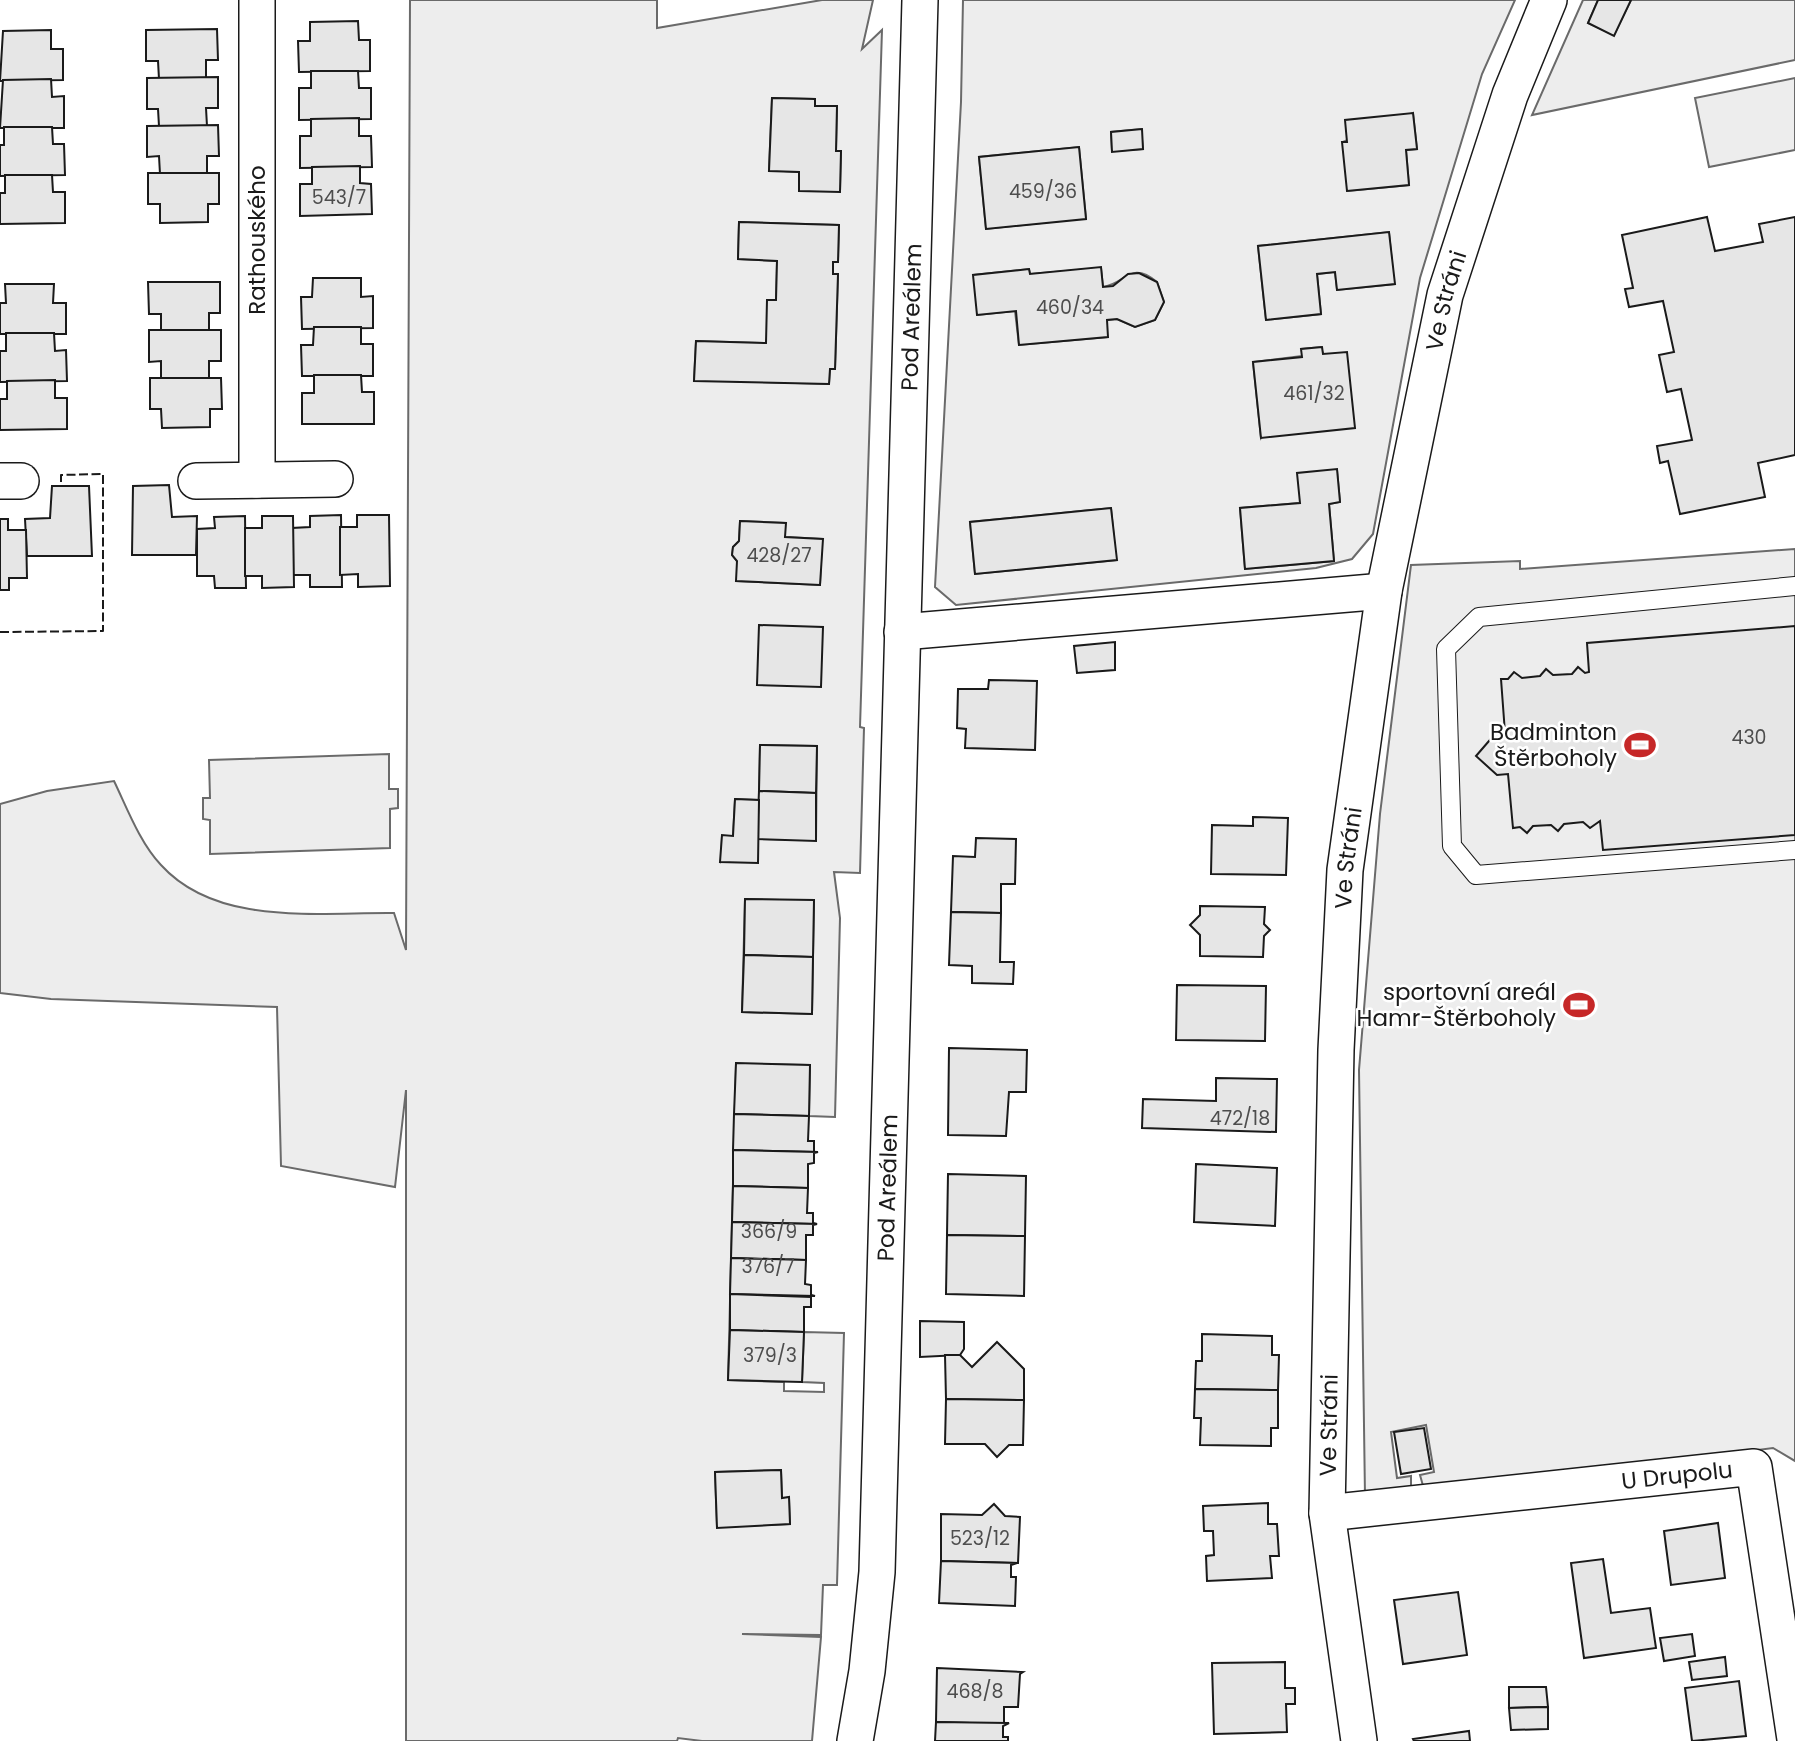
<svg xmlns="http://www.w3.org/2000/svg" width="1795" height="1741" viewBox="0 0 1795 1741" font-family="Poppins,sans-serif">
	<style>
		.green { fill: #ededed; stroke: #6a6a6a; stroke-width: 2; fill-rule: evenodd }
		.building { fill: #e6e6e6; stroke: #1a1a1a; stroke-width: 2 }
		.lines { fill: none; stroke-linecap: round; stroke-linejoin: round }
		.service-casing { stroke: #1a1a1a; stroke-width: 20 }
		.minor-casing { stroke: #1a1a1a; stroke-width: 38 }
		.service { stroke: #fff; stroke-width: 18 }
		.minor { stroke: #fff; stroke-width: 35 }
		.fence { stroke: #1a1a1a; stroke-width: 2; stroke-dasharray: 9 3.5; stroke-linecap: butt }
		.labels { text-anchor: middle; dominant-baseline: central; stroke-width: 5; stroke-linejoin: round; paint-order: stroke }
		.number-label { font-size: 19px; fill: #4d4d4d }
		.street-label { font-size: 23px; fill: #1a1a1a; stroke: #fff }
		.poi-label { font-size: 23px; fill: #1a1a1a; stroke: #fff; text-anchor: end }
	</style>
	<rect width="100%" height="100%" fill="#fff"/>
	<g class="green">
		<path d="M410,0H657V28L822,0H873L862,49L882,30L860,727L864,728L860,873L834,872L840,918L835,1117L809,1116L810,1065L736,1064L728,1380L784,1382V1391L824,1392V1383L802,1382L804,1332L844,1333L837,1585H823L821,1635L742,1634L821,1637L812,1741H702L678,1738L677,1741H406V1090L395,1187L281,1166L277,1007L51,999L0,993V804L47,791L114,781C127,808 140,843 161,865C217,927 319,912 394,913L406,950ZM772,98L815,99V106L837,107L836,151H841L840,191H799V172L769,170ZM739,222L839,225L838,262H833V274L838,275L835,369H830L829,384L694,380L696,341L766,343L776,300L777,261L738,259ZM740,521L785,523V537L822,539L820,585L737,581V561L732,555L733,547L739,541ZM760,745L817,746L816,840L759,839L721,862L722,836H733L735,799L759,800ZM745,899L814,901L812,1014L742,1012ZM781,1470L782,1498H789L790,1524L717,1527L715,1472Z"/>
		<path d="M963,0H1515L1482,74L1420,278L1373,534L1352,559L1316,568L956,605L935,587L961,102ZM1413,113L1417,149L1406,150L1409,185L1348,191L1343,142ZM1141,129L1143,149L1112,151L1111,132ZM1079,147L1086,218L986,229L979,157ZM1389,232L1394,284L1337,290L1335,272L1317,274L1321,314L1266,320L1258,246ZM1101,268L1103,287C1126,284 1130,260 1157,282L1164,302L1155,320L1135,327L1117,319L1107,320V337L1019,345L1015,311L978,315L974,275L1029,269L1030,274ZM1321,347L1323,354L1261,438L1253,362L1302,356V349ZM1337,470L1340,502L1329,504L1334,561L1245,569L1240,508L1300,503ZM1111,508L1116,560L975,574L970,522Z"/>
		<polygon points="1583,0 1598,0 1588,23 1614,35 1631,0 1795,0 1795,60 1532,115"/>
		<polygon points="1795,78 1795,150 1709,167 1695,98"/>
		<polygon points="1795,549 1795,1461 1773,1448 1425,1493 1420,1475 1434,1472 1426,1425 1391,1432 1397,1478 1411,1476 1411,1495 1365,1496 1359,1070 1380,814 1411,565 1520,561 1520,569"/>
		<polygon points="389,754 389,789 398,789 398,808 390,809 390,848 210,854 210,820 203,819 203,798 210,798 209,760"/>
	</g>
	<g class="building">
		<polygon points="1598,0 1631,0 1614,36 1588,23"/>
		<polygon points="358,21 359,40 370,40 370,71 299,72 298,41 310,41 310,22"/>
		<polygon points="217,29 218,60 206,60 206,78 159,79 158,61 146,61 146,30"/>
		<polygon points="51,30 51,49 63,49 63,80 0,81 3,31"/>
		<polygon points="311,71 358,71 359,88 371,88 371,119 299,120 299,88 311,88"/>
		<polygon points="218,77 218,108 206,108 207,126 159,126 158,109 147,109 147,78"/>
		<polygon points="51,79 52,97 64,96 64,128 0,128 3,80"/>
		<polygon points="772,98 815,99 815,106 837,106 836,151 841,151 840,192 799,191 799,172 769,171"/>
		<polygon points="1413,113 1417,149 1406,150 1409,185 1347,191 1342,142 1347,142 1345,120"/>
		<polygon points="359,118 359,136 371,136 372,167 300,168 300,136 311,136 311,119"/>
		<polygon points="218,125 219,156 207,156 207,173 160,174 159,156 147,157 147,126"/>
		<polygon points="4,127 52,127 53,144 64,144 65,175 0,176 0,145 4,145"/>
		<polygon points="1142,129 1143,149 1112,152 1111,132"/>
		<polygon points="1079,147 1086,219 986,229 979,157"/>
		<polygon points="360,166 360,183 371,184 372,214 300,216 300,184 312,184 312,167"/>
		<polygon points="148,173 219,173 219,204 208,204 208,222 160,223 160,204 148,204"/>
		<polygon points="5,175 52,175 53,192 65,192 65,223 0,224 0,193 5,193"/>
		<polygon points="1707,217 1715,251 1763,242 1759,224 1795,217 1795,455 1758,463 1765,497 1680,514 1668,461 1660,463 1657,446 1692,440 1681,389 1667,392 1659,355 1674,352 1663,301 1629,307 1625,289 1633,288 1622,235"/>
		<polygon points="739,222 839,225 838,262 833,262 833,274 838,274 835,369 830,369 829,384 694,381 696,341 766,343 767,300 776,300 777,261 738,259"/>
		<polygon points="1389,232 1395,284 1337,290 1335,272 1317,274 1321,314 1266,320 1258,246"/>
		<polygon points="1101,267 1103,287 1113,286 1128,274 1139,273 1157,282 1164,302 1155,320 1135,327 1117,319 1107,320 1108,337 1019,345 1016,311 977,315 973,275 1029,269 1030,274"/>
		<polygon points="313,278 361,278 361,297 373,296 373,328 302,329 301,297 312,297"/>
		<polygon points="148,282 220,282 220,313 209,313 209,331 161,331 161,314 149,314"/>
		<polygon points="5,284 54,284 53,303 66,303 66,334 0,334 0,303 6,303"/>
		<polygon points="314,327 361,327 361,344 373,344 373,376 302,376 301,345 313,345"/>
		<polygon points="149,330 221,330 221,361 209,361 209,378 161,379 161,361 149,362"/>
		<polygon points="6,333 54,333 55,351 66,350 67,381 0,382 0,351 6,351"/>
		<polygon points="1322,347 1323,354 1347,352 1355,428 1261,438 1253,362 1302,357 1301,349"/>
		<polygon points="314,375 361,375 362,392 374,392 374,424 302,424 302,393 314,393"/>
		<polygon points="150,378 221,378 222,409 210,409 210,427 162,428 161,409 150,409"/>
		<polygon points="55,380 55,398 67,398 67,429 0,430 0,399 7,399 7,381"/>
		<polygon points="1337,469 1340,502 1329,504 1334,561 1245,569 1240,508 1300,503 1297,473"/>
		<polygon points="169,485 172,517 197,516 196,555 132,555 133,486"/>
		<polygon points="52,486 89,486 92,556 27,556 25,519 50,518"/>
		<polygon points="1111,508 1117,560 975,574 970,522"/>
		<polygon points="341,515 342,587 310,587 310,575 293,575 292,528 310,527 310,516"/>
		<polygon points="357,515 389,515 390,586 358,587 358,574 340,575 340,527 357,527"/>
		<polygon points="245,516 246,588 215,588 214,576 197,576 197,529 215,528 214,517"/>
		<polygon points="262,516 293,516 294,587 262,588 262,576 245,576 245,528 262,528"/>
		<polygon points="0,519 8,519 8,530 26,530 27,578 9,578 9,590 0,590"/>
		<polygon points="740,521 786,523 785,537 823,539 820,585 736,581 737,561 732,555 733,547 739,541"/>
		<polygon points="759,625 823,627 821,687 757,685"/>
		<polygon points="1795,626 1795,835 1603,850 1600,821 1590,828 1583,822 1564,824 1558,831 1551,825 1533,826 1527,833 1520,827 1513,828 1508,774 1497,775 1476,756 1495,734 1505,733 1501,679 1508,679 1514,672 1522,678 1540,676 1546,669 1553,675 1572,674 1578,667 1585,673 1589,672 1587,643"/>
		<polygon points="1115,642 1115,670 1077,673 1074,646"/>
		<polygon points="989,680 1037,681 1035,750 965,748 966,729 957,728 958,689 988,689"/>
		<polygon points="760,745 817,746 816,793 759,791"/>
		<polygon points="759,791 816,793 816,841 757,839"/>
		<polygon points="735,799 759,800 758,863 720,862 722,835 733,836"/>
		<polygon points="1253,817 1288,818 1286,875 1211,874 1212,825 1253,826"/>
		<polygon points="976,838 1016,839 1015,884 1001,884 1001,913 951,912 953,856 975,857"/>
		<polygon points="745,899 814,900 813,957 744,955"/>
		<polygon points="1200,906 1265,907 1264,924 1270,930 1264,936 1263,957 1200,956 1200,935 1190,925 1200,915"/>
		<polygon points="951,912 1001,913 1000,962 1014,962 1013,984 972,983 972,966 949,965"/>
		<polygon points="744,955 813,957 812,1014 742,1012"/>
		<polygon points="1177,985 1266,986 1265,1041 1176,1040"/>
		<polygon points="949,1048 1027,1050 1026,1092 1009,1092 1006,1136 948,1135"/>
		<polygon points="736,1063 810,1065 809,1116 734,1114"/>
		<polygon points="1216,1078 1277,1079 1276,1132 1142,1128 1143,1099 1216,1101"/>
		<polygon points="734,1114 809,1116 808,1141 814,1141 814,1152 818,1152 733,1150"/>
		<polygon points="733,1150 818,1152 814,1153 814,1163 808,1164 808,1188 733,1186"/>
		<polygon points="1196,1164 1277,1168 1275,1226 1194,1222"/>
		<polygon points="948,1174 1026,1176 1025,1236 947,1235"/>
		<polygon points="733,1186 808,1188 807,1213 813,1213 813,1223 817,1224 732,1222"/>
		<polygon points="732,1222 817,1224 813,1225 813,1235 806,1235 806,1260 731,1258"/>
		<polygon points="947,1235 1025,1236 1024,1296 946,1294"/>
		<polygon points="731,1258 806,1260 805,1284 811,1285 811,1295 815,1296 730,1294"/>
		<polygon points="730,1294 811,1297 811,1307 804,1307 804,1332 730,1330"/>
		<polygon points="920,1321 964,1322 964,1349 960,1355 920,1357"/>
		<polygon points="730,1330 804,1332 802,1382 728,1380"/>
		<polygon points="1202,1334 1272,1336 1272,1355 1279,1355 1278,1390 1195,1389 1196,1361 1202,1361"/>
		<polygon points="997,1342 1024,1369 1024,1400 946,1399 945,1355 960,1355 972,1367"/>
		<polygon points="1195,1389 1278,1390 1278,1428 1271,1428 1271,1446 1200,1445 1201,1418 1194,1418"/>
		<polygon points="946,1399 1024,1400 1023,1445 1009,1445 997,1457 985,1444 945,1444"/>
		<polygon points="1424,1428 1431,1469 1401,1474 1394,1432"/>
		<polygon points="781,1470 782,1498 789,1497 790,1524 717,1528 715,1472"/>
		<polygon points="1268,1503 1268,1524 1277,1524 1279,1556 1270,1556 1272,1578 1207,1581 1206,1556 1214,1555 1213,1531 1204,1531 1203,1506"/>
		<polygon points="994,1504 1005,1516 1020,1517 1018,1563 941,1561 941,1514 982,1515"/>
		<polygon points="1718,1523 1725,1578 1671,1585 1664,1531"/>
		<polygon points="1603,1559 1611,1613 1650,1608 1656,1648 1584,1658 1571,1563"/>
		<polygon points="941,1561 1017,1563 1011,1565 1011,1577 1016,1577 1015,1606 939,1603"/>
		<polygon points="1458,1592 1467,1655 1403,1664 1394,1600"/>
		<polygon points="1692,1634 1695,1656 1664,1661 1660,1638"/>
		<polygon points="1725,1657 1727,1676 1692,1680 1689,1662"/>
		<polygon points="1285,1662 1285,1688 1295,1688 1295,1704 1286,1704 1287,1732 1214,1734 1212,1663"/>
		<polygon points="937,1668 1023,1672 1020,1674 1018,1707 1004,1707 1004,1724 936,1722"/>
		<polygon points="1739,1681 1746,1736 1692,1741 1685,1688"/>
		<polygon points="1509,1687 1546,1687 1548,1707 1509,1708"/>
		<polygon points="1548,1707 1548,1729 1511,1730 1509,1708"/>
		<polygon points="936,1722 1009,1723 1003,1726 1003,1737 1008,1737 1008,1741 935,1741"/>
		<polygon points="1469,1731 1470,1741 1414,1741 1413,1739"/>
	</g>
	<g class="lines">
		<defs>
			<polyline id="service" points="1795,586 1479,617 1446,649 1452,846 1476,875 1795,850"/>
			<g id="minor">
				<polyline points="257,480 257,0"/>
				<polyline points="0,481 21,481"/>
				<polyline points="196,481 335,479"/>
				<polyline points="902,632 1384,591"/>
				<path id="s1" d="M1327,1513L1754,1467L1795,1739"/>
				<path id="s2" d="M855,1741L867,1671L877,1572L920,0"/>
				<path id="s3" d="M1359,1741L1327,1513L1336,1050L1345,870L1384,591L1445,295L1510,95L1549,0"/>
			</g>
		</defs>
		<use href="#service" class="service-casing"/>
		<use href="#minor" class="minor-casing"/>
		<use href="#service" class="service"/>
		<use href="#minor" class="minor"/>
		<polyline class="fence" points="0,632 103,631 103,474 61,475 61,486"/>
	</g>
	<defs>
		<symbol id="stadium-bare" viewBox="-9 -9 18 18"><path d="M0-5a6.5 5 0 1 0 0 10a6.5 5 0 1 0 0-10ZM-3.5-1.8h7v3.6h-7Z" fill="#c62828" stroke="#fff" stroke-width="2.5" paint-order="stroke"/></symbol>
	</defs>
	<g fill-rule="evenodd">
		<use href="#stadium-bare" x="1618" y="723" width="44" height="44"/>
		<use href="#stadium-bare" x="1557" y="983" width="44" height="44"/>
	</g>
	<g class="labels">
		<g class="number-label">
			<text x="1043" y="191">459/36</text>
			<text x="339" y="197">543/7</text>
			<text x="1070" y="307">460/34</text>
			<text x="1314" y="393">461/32</text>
			<text x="779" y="555">428/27</text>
			<text x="1749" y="737">430</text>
			<text x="1240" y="1118">472/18</text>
			<text x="769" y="1231">366/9</text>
			<text x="768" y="1266">376/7</text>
			<text x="770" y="1355">379/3</text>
			<text x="980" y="1538">523/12</text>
			<text x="975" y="1691">468/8</text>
		</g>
		<g class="street-label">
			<text transform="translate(257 240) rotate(-90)">Rathouského</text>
			<text stroke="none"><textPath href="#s3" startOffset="1452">Ve Stráni</textPath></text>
			<text stroke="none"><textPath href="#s2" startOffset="1426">Pod Areálem</textPath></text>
			<text stroke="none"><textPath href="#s3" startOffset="886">Ve Stráni</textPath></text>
			<text stroke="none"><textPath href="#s2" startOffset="555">Pod Areálem</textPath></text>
			<text stroke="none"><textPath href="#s3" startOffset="318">Ve Stráni</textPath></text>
			<text stroke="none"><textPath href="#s1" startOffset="352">U Drupolu</textPath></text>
		</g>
		<g class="poi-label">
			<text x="1617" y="732">Badminton<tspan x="1617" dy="26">Štěrboholy</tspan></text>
			<text x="1556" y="992">sportovní areál<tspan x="1556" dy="26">Hamr-Štěrboholy</tspan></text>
		</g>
	</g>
</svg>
